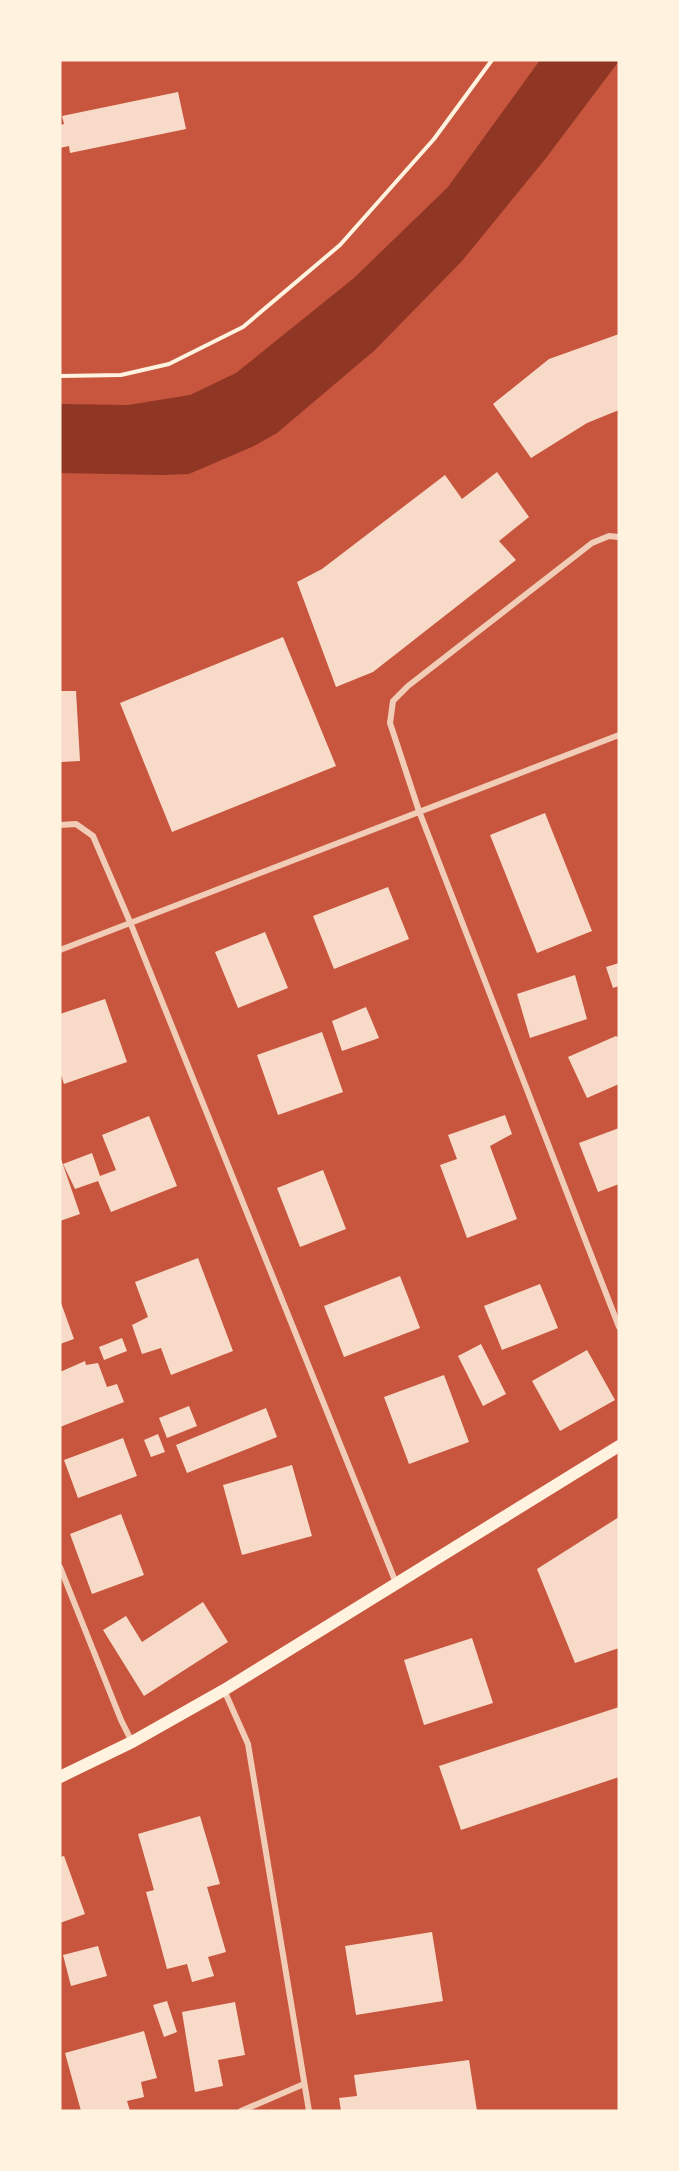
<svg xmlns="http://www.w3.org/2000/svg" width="679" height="2171" viewBox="0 0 679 2171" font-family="'Noto Sans',sans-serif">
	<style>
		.water { fill: #8f3625 }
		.building { fill: #f7dbc8 }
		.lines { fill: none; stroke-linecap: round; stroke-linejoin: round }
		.path { stroke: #fff3e0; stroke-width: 4 }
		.minor { stroke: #f1ccb7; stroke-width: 6 }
		.secondary { stroke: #fff3e0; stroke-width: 12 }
	</style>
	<rect width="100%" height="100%" fill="#c8553d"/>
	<polygon class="water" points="540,60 619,61 546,158 462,261 375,350 277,433 254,446 189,474 162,475 60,473 60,404 128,405 190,395 236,373 354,278 448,187"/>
	<g class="building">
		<polygon points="178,92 186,129 70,153 69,146 60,148 60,125 64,124 62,116"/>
		<polygon points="619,334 619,410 587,423 531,458 493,404 549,359"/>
		<polygon points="497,472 529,517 499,541 516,560 373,672 336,687 297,582 322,569 445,475 462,499"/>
		<polygon points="283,637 336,766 172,832 120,703"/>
		<polygon points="60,691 76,691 80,761 60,762"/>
		<polygon points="545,813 592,931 537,953 490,835"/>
		<polygon points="388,887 409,939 334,969 313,916"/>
		<polygon points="265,932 288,988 238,1008 215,952"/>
		<polygon points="619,963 619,986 613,988 606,967"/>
		<polygon points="575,975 587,1019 530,1038 517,994"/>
		<polygon points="105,999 127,1062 64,1084 60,1072 60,1014"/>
		<polygon points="366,1007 379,1038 342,1051 332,1021"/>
		<polygon points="322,1032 343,1092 278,1115 257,1055"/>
		<polygon points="616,1036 619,1038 619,1084 587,1098 568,1057"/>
		<polygon points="505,1115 512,1134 490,1146 517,1219 467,1238 440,1165 457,1159 448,1135"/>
		<polygon points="149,1116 177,1186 111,1212 98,1181 75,1189 63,1164 92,1153 100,1176 116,1170 102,1135"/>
		<polygon points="619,1128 619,1184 598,1192 579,1143"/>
		<polygon points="60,1156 80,1214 60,1221"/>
		<polygon points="323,1170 346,1229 300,1247 277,1188"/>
		<polygon points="198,1258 233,1351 171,1375 161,1348 142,1354 132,1325 148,1317 135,1282"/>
		<polygon points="400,1276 420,1328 344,1357 324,1306"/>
		<polygon points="540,1284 558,1328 502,1350 484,1306"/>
		<polygon points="60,1300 74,1339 60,1344"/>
		<polygon points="122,1338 127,1351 104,1360 99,1347"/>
		<polygon points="481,1344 506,1394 483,1406 458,1356"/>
		<polygon points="587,1350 615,1400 560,1431 532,1381"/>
		<polygon points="85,1361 86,1365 98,1363 107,1387 117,1384 124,1402 60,1427 60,1372"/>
		<polygon points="444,1375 469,1442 409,1464 384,1397"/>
		<polygon points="189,1406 197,1426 167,1438 159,1418"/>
		<polygon points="266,1408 277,1437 187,1473 176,1445"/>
		<polygon points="158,1434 165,1452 151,1457 144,1440"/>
		<polygon points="123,1438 137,1476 78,1498 64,1460"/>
		<polygon points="292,1465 312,1536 242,1555 223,1485"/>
		<polygon points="121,1514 144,1575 92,1594 70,1534"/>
		<polygon points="619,1517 619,1648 575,1663 537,1569"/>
		<polygon points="203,1602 228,1642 144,1696 103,1630 126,1616 142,1642"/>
		<polygon points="472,1638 493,1703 424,1725 404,1660"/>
		<polygon points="619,1707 619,1777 461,1830 439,1766"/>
		<polygon points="200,1816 220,1884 207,1887 226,1952 208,1957 214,1976 192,1982 187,1964 167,1969 146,1892 154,1890 138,1834"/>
		<polygon points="64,1856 85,1914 60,1923 60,1857"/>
		<polygon points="432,1932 443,2001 356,2015 345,1946"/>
		<polygon points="98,1946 107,1976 71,1986 63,1955"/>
		<polygon points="167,2001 177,2032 164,2037 153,2005"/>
		<polygon points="235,2002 245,2055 218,2060 223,2086 195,2092 182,2012"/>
		<polygon points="144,2031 157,2078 141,2082 144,2097 127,2101 130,2111 81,2111 65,2053"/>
		<polygon points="469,2060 477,2111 341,2111 339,2098 357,2096 354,2075"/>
	</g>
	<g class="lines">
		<polyline class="path" points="60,376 121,375 169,364 243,327 340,245 434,139 492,60"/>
		<g class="minor">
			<polyline points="619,537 609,536 592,543 408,686 393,701 390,723 419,811 619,1327"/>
			<polyline points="60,825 76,824 93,836 130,922 396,1583"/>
			<polyline points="60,950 619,735"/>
			<polyline points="60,1567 121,1720 132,1742"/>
			<polyline points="224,1690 248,1744 309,2111"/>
			<polyline points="241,2111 304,2084"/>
		</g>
		<polyline class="secondary" points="60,1777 132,1742 224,1690 619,1446"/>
	</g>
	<rect width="679" height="2171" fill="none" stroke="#fff3e0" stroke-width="123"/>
</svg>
